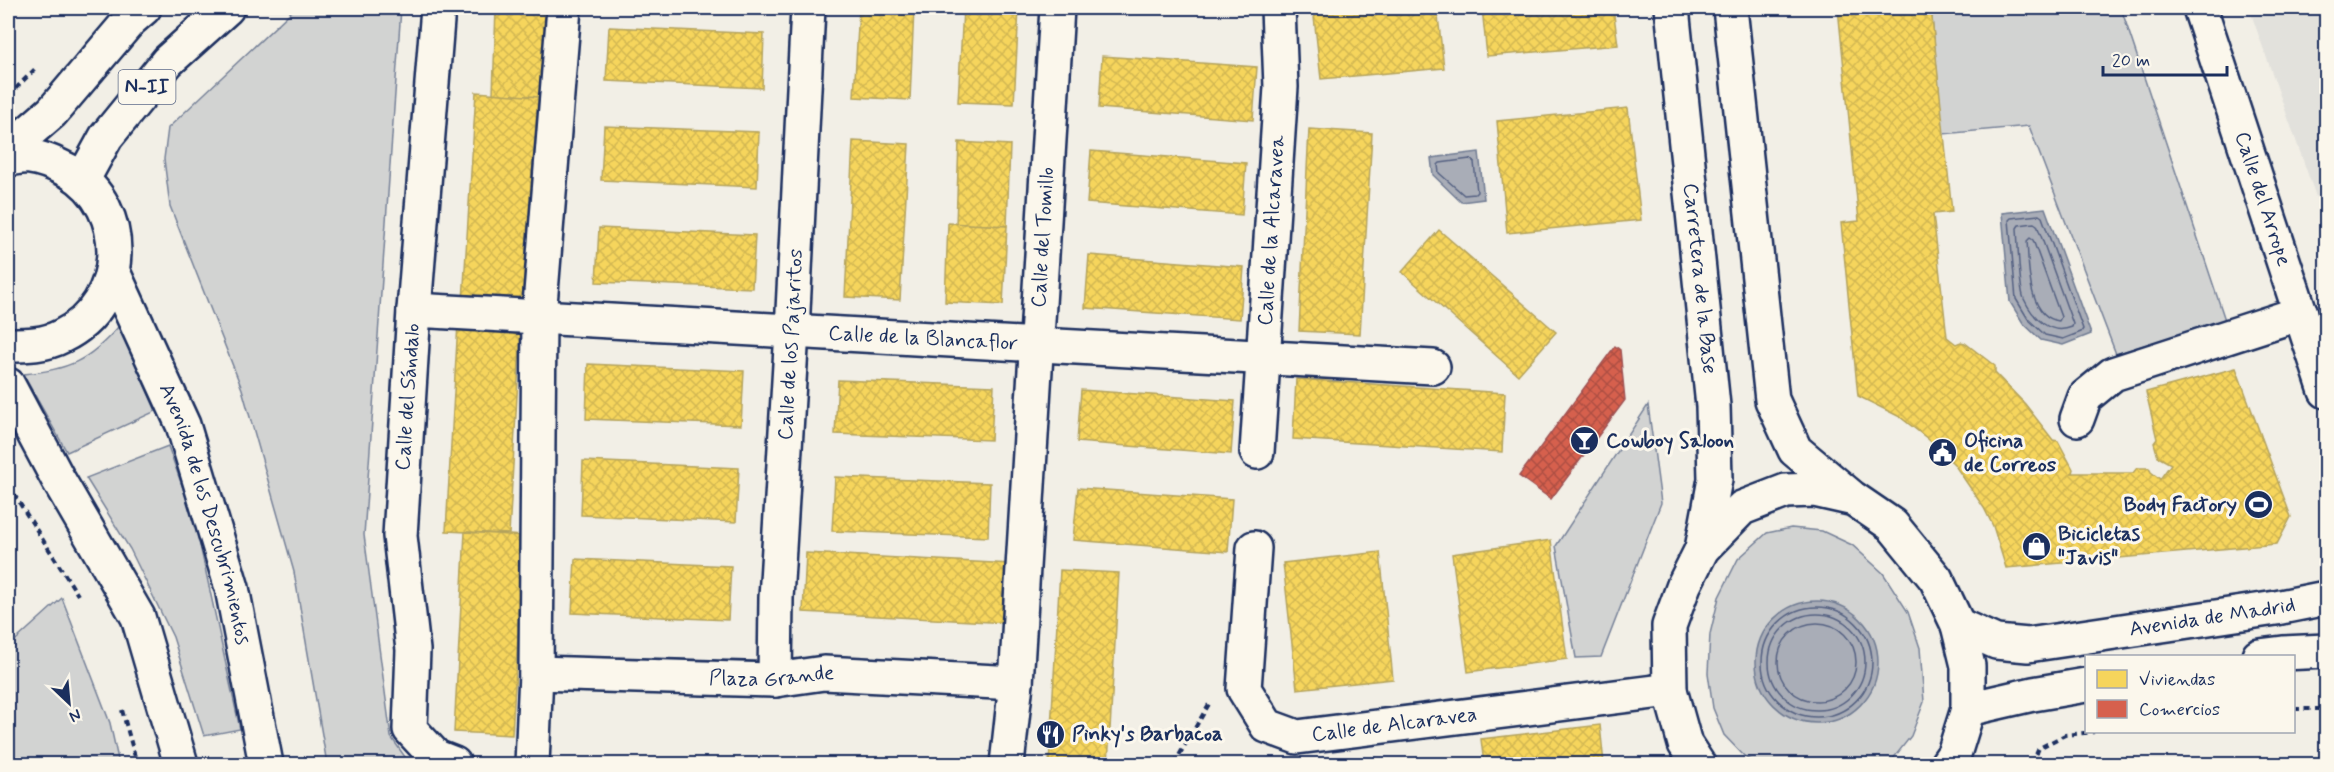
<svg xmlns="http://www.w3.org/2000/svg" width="2334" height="772" viewBox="0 0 2334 772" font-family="Mynerve,sans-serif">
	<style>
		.built { fill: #e2e1dc }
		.green { fill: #d2d3d2; stroke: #768198; stroke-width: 1.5 }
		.water { fill: #a9adb7; stroke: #707b93; stroke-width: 1.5 }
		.homes { fill: url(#homes-cross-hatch); stroke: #b4a35d; stroke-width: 1.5 }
		.shops { fill: url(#shops-cross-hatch); stroke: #9e5152; stroke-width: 1.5 }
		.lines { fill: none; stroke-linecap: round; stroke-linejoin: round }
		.shore { stroke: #546182; stroke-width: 1.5 }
		.minor-casing { stroke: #1b2f5e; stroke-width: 38 }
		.major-casing { stroke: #1b2f5e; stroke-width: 38 }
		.path { stroke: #1b2f5e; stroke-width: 4; stroke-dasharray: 6 4.5; stroke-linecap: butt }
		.minor { stroke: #fbf7ec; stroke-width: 33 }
		.major { stroke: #fbf7ec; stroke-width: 33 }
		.labels { text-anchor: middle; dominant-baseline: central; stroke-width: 6; stroke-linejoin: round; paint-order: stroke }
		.shield { fill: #fbf7ec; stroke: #5e6b89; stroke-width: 1.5 }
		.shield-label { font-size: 20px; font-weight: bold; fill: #1b2f5e }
		.street-label { font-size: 21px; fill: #1b2f5e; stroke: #fbf7ec }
		.poi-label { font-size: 21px; font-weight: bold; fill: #1b2f5e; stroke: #fbf7ec; text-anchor: start }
	</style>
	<defs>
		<pattern id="homes-cross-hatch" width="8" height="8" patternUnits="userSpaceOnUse" patternTransform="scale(1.5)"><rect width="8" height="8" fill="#f6d55c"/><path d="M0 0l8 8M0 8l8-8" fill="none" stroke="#d2b752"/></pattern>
		<pattern id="shops-cross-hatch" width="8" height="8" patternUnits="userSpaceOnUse" patternTransform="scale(1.5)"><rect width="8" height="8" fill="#d6604d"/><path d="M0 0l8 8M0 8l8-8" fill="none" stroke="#ad5043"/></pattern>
	</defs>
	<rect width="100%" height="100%" fill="#f2efe6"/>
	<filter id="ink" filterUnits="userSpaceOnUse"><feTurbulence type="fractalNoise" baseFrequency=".0167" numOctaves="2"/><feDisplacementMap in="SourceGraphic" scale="12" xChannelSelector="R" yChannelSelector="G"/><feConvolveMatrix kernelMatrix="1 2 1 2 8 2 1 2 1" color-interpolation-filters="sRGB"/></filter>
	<g filter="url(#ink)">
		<polygon class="built" points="2249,8 2326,8 2326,225"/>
		<g class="green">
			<polygon points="295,8 401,8 364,535 391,737 410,764 327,764 294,572 242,389 170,206 164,159 168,128"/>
			<polygon points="1931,8 2121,8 2225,320 2116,354 2029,126 1943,134"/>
			<path d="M119,326L156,411L67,452L23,374C68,370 89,361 119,326Z"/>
			<polygon points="1648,405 1661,503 1601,657 1576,658 1556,546"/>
			<polygon points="168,446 195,522 240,729 204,736 173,637 130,549 86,478"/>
			<polygon points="1791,528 1822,531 1852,545 1883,573 1908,612 1920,648 1924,702 1911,736 1893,759 1883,764 1758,764 1746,758 1724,735 1713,708 1708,673 1710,634 1719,597 1738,559 1767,533"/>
			<polygon points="62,598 110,723 119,764 8,764 8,647"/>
		</g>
		<g class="water">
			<polygon points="1479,152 1484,199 1461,202 1433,175 1431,158"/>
			<polygon points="2045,208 2091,334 2063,345 2041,340 2023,323 2010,302 2002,213"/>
			<circle cx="1817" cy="662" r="61"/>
		</g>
		<g class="homes">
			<polygon points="496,8 556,8 549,107 537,106 538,97 493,94"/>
			<polygon points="859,8 914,8 910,100 854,97"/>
			<polygon points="963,8 1019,8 1014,104 958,102"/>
			<polygon points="1313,8 1437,8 1444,68 1321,79"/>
			<polygon points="1482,8 1613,8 1618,45 1487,56"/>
			<polygon points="1838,8 1931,8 1952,212 1933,214 1947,337 1956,344 1961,342 1965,343 1995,366 1995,373 2025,404 2053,440 2058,441 2073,469 2072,473 2133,473 2137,468 2149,468 2151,472 2160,479 2171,464 2158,457 2154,443 2157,439 2146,392 2236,368 2291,517 2277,544 2006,568 1993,526 1984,508 1954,464 1928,439 1900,417 1858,396 1841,223 1859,221"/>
			<polygon points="609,27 764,34 762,88 606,81"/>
			<polygon points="1102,56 1257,67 1253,120 1099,108"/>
			<polygon points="476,92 538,97 522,303 463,301"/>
			<polygon points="1628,108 1641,220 1507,233 1497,121"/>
			<polygon points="604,126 759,132 757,187 601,180"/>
			<polygon points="1309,129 1372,133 1360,334 1299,331"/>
			<polygon points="853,141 909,144 900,300 845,297"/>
			<polygon points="959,142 1010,145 1007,226 956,224"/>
			<polygon points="1091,151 1246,163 1242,215 1087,203"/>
			<polygon points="948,223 1007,226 1003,305 945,302"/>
			<polygon points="599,228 755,235 752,288 596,282"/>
			<polygon points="1439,230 1556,332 1518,375 1402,272"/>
			<polygon points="1089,255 1244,267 1240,319 1085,308"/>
			<polygon points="458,323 521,327 509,534 446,531"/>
			<polygon points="588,364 744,371 741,425 586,419"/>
			<polygon points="1296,379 1505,393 1502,452 1293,439"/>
			<polygon points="838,380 994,386 991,440 835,434"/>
			<polygon points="1081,390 1235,401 1231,454 1077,442"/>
			<polygon points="583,461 739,468 736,522 581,515"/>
			<polygon points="835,477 990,483 988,537 832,531"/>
			<polygon points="1078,488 1232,499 1228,552 1073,540"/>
			<polygon points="465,532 524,536 512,735 454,732"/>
			<polygon points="1551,540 1567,659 1468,672 1452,554"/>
			<polygon points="1380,552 1393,679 1297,689 1283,563"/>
			<polygon points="806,553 1012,564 1008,623 803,612"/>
			<polygon points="575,559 731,566 728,620 572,613"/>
			<polygon points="1060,570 1119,573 1108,764 1049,764"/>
			<polygon points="1600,725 1604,764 1484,764 1481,739"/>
		</g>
		<polygon class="shops" points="1615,346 1620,350 1625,400 1551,499 1519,476"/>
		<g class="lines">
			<g class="shore">
				<polygon points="1470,159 1474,162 1477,192 1475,194 1464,195 1439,173 1438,165 1440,163"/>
				<polygon points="2039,215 2042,217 2083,329 2081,332 2063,339 2045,335 2028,319 2016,299 2009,220 2011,218"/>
				<path d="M2034,223L2037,225L2073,324L2072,327C2050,336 2033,318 2024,299C2019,287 2018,243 2017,228L2019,225Z"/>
				<path d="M2030,238L2033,240L2061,317L2059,321C2027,317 2029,265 2027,241Z"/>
				<circle cx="1817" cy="662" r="55"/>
				<circle cx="1817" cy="662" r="48"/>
				<circle cx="1817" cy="662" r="39"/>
			</g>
			<defs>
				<g id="minor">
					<polyline points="438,8 414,310 400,536 413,650 410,729 436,757 454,764"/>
					<path id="s1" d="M2200,8L2326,391"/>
					<path id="s2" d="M113,272L183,425L232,588L266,764"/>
					<path id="s3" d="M414,310L1433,367"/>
					<polyline points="8,385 58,479 138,617 181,764"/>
					<polyline points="2077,419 2085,397 2113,374 2301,313"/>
					<path id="s4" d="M1257,452L1281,87L1278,8"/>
					<path id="s5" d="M1254,548L1244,689L1267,726L1297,737L1670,690"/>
					<path id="s6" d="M1958,625L1996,642L2028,645L2276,608L2326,598"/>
					<polyline points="2259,656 2283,653 2326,651"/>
					<path id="s7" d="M536,673L775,680L824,673L1016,683"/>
					<path id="s8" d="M775,680L776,598L792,331L808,8"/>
					<polyline points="1968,709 2033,694 2086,685"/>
					<polyline points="532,764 536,673 539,317 564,8"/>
					<path id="s9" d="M1007,764L1016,683L1057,8"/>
				</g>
				<g id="major">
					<path id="s10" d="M1672,8L1713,406L1715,479L1702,549"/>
					<polyline points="1730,8 1772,400 1795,450 1850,496"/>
					<polyline points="8,150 52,112 130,20 144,8"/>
					<path d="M8,159C15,158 23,156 30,157C44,158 57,165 69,171C132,208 128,304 62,336C45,345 26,345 8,345"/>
					<polyline points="83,179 106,137 168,61 227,8"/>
					<polyline points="1698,764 1685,744 1670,690 1669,626 1684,585 1702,549 1742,508 1786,491 1814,490 1854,499 1892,525 1936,579 1958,625 1968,666 1968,709 1954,754 1947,764"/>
				</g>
			</defs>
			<use href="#minor" class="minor-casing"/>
			<use href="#major" class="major-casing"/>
			<g class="path">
				<polyline points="8,96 35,69"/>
				<polyline points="8,485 78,595"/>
				<polyline points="2294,709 2326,709"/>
				<polyline points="122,710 137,764"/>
				<polyline points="1174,764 1209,704"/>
				<polyline points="2032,764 2039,748 2065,735 2094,732"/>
			</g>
			<use href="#minor" class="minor"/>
			<use href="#major" class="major"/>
		</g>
	</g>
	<defs>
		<symbol id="bar-disc" viewBox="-11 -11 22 22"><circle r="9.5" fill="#1b2f5e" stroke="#fbf7ec"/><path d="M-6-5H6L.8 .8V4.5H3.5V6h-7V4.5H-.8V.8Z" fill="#fff"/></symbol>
		<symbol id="civic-disc" viewBox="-11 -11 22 22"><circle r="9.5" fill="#1b2f5e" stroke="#fbf7ec"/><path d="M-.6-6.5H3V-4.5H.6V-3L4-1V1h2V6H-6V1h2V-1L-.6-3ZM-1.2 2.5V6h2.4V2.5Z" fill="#fff"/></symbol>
		<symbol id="stadium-disc" viewBox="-11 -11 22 22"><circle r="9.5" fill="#1b2f5e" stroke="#fbf7ec"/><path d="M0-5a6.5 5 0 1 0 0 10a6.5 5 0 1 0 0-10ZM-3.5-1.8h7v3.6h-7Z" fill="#fff"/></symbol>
		<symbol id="shop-disc" viewBox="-11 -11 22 22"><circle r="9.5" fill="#1b2f5e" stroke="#fbf7ec"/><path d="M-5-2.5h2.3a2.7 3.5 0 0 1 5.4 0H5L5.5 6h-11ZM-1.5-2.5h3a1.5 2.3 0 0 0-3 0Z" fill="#fff"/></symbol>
		<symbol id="restaurant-disc" viewBox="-11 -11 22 22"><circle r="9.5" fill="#1b2f5e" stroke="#fbf7ec"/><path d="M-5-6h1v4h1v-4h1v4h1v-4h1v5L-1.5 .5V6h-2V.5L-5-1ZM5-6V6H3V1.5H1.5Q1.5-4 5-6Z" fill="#fff"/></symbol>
	</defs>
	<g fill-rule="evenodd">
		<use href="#bar-disc" x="1568" y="424" width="33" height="33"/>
		<use href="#civic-disc" x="1926" y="436" width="33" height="33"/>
		<use href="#stadium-disc" x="2242" y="488" width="33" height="33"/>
		<use href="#shop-disc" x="2020" y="530" width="33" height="33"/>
		<use href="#restaurant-disc" x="1034" y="718" width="33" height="33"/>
	</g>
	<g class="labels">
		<rect class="shield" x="118.5" y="70" width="57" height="34" rx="4.5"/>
		<g class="shield-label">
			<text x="147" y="87">N-II</text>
		</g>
		<g class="street-label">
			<text stroke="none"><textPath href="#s1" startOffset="201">Calle del Arrope</textPath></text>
			<text stroke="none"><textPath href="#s4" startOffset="222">Calle de la Alcaravea</textPath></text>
			<text stroke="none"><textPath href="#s9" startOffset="528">Calle del Tomillo</textPath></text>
			<text stroke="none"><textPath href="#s10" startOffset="272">Carretera de la Base</textPath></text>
			<text stroke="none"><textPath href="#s3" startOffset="510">Calle de la Blancaflor</textPath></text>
			<text stroke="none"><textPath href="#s8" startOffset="336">Calle de los Pajaritos</textPath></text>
			<text transform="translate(408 397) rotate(-86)">Calle del Sándalo</text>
			<text stroke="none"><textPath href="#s2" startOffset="260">Avenida de los Descubrimientos</textPath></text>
			<text stroke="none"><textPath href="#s6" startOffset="260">Avenida de Madrid</textPath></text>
			<text stroke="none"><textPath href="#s7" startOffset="236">Plaza Grande</textPath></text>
			<text stroke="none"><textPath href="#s5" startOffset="315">Calle de Alcaravea</textPath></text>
		</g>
		<g class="poi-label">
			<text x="1606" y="441">Cowboy Saloon</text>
			<text x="1964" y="441">Oficina<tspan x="1964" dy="24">de Correos</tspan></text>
			<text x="2237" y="505" text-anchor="end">Body Factory</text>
			<text x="2058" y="534">Bicicletas<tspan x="2058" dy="24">"Javis"</tspan></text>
			<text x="1072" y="734">Pinky's Barbacoa</text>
		</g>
	</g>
	<rect width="2334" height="772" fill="none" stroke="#fbf7ec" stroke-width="30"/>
	<rect x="15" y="15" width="2304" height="742" fill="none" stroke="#1b2f5e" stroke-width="2" filter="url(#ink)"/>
	<rect x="2085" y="655" width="210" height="78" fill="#fbf7ec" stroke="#a1a7b3" stroke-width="1.5"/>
	<rect x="2097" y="670" width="30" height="18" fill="#f6d55c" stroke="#a1a7b3" stroke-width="1.5"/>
	<text x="2139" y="685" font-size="18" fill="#1b2f5e">Viviendas</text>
	<rect x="2097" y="700" width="30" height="18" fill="#d6604d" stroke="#a1a7b3" stroke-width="1.5"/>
	<text x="2139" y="715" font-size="18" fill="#1b2f5e">Comercios</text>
	<g transform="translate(69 703) rotate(154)" stroke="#fbf7ec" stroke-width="4.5" paint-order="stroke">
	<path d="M0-4.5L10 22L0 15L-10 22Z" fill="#1b2f5e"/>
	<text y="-9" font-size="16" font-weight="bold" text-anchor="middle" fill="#1b2f5e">N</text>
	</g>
	<path d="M2103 66v9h124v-9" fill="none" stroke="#1b2f5e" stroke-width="3"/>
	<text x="2112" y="66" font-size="18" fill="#1b2f5e" stroke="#fbf7ec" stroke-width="4.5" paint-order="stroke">20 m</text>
</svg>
